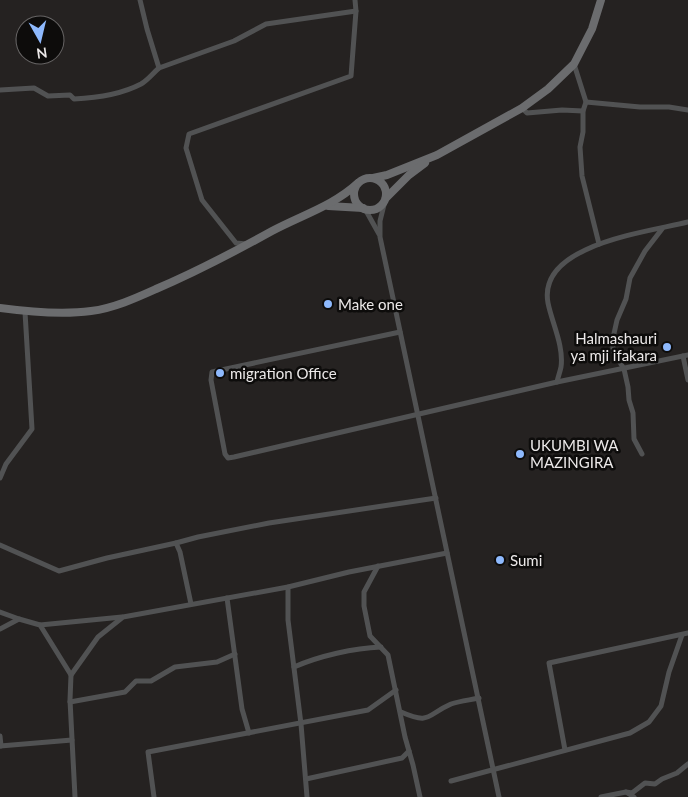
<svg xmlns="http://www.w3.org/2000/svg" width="688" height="797" viewBox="0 0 688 797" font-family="Lato,sans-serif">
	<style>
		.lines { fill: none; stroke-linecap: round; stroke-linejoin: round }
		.minor { stroke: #515253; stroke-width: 5 }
		.secondary { stroke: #6b6c6e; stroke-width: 8 }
		.poi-dot { fill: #8eb9fd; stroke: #0d0c0b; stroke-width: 2 }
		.labels { text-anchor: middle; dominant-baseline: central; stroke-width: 5; stroke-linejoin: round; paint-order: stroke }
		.poi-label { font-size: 15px; fill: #ece9e9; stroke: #0d0c0b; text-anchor: start }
	</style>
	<rect width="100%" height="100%" fill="#252221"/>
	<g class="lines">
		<g class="minor">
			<polyline points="140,0 147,29 159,68 234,41 266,24 356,11"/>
			<polyline points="574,64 586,102 583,111 583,132 580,147 582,176 599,244"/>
			<path d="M0,90L34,88L48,96L70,95L74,99C96,98 122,94 141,84C148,80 153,73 159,68"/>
			<polyline points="586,102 640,107 669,107 688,110"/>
			<polyline points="522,108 527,113 562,110 583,111"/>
			<polyline points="385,201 380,221 380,237 499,797"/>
			<polyline points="365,209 379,234"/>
			<polyline points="246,244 236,243 202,200 186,148 189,134 351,76 356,11 355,0"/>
			<polyline points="400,332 212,372 211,380 225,454 228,458 234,457 557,382 688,355"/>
			<polyline points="683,356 688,380"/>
			<path d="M557,382C558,377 560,372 561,367C564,346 552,323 548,303C537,244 649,232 688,222"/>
			<polyline points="642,454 634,439 633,413 629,400 628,387 624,369 613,351 613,338 617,320 626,299 630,278 645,251 662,229"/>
			<polyline points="0,478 6,464 32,429 25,312"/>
			<polyline points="176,543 198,537 269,523 436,498"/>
			<polyline points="0,545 59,571 107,558 176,543 180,552 191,604"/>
			<polyline points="378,566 364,592 364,606 370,636 388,655 405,737 413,765 420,797"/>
			<polyline points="288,587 288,620 301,724 307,797"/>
			<polyline points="227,598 242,709 249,733"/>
			<polyline points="0,612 19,619 40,625 71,675"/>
			<polyline points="40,625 122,617"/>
			<polyline points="0,629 19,619"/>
			<path d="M294,667C319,656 354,648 381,647"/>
			<polyline points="70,702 125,692 136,681 151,681 175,667 217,662 235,654"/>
			<path d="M401,712C431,725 426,715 451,704C460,701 470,700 479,698"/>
			<polyline points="0,736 1,746"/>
			<polyline points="0,746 72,740"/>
			<polyline points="565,750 549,663 688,633"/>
			<polyline points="306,779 402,758 409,751"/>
			<polyline points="451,781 630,733 649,722 661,706 669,672 682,635"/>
			<polyline points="626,792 632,793 645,783 655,784 662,779 677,773 688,764"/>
			<polyline points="75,797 70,700 71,675 98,637 123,617 288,587 349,572 447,553"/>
			<polyline points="154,797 148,752 368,710 396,690"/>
			<polyline points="601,797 626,792 634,797"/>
		</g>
		<g class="secondary">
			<circle cx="370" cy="194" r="16"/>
			<polyline points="373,178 387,175 437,155 522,108 548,89 574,64 592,29 601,0"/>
			<polyline points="386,198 409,175 425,163"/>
			<polyline points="328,206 363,208"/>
			<path d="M0,308C30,312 61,315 91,311C114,308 136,298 156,289C196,272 234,252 272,231C302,215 333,206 358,183"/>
		</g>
	</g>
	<g class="poi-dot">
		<circle cx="328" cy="304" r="5"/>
		<circle cx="667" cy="347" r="5"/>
		<circle cx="220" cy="373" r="5"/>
		<circle cx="520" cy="454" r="5"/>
		<circle cx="500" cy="560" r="5"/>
	</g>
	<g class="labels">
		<g class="poi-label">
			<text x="338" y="304">Make one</text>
			<text x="657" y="338" text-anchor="end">Halmashauri<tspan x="657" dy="17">ya mji ifakara</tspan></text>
			<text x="230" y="373">migration Office</text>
			<text x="530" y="445">UKUMBI WA<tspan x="530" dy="17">MAZINGIRA</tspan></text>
			<text x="510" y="560">Sumi</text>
		</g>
	</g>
	<g transform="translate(40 40) rotate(172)"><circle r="24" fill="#0d0c0b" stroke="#666464"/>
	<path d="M0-4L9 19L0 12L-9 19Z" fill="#8eb9fd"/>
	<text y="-8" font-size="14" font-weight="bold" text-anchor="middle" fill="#ece9e9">N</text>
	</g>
</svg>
